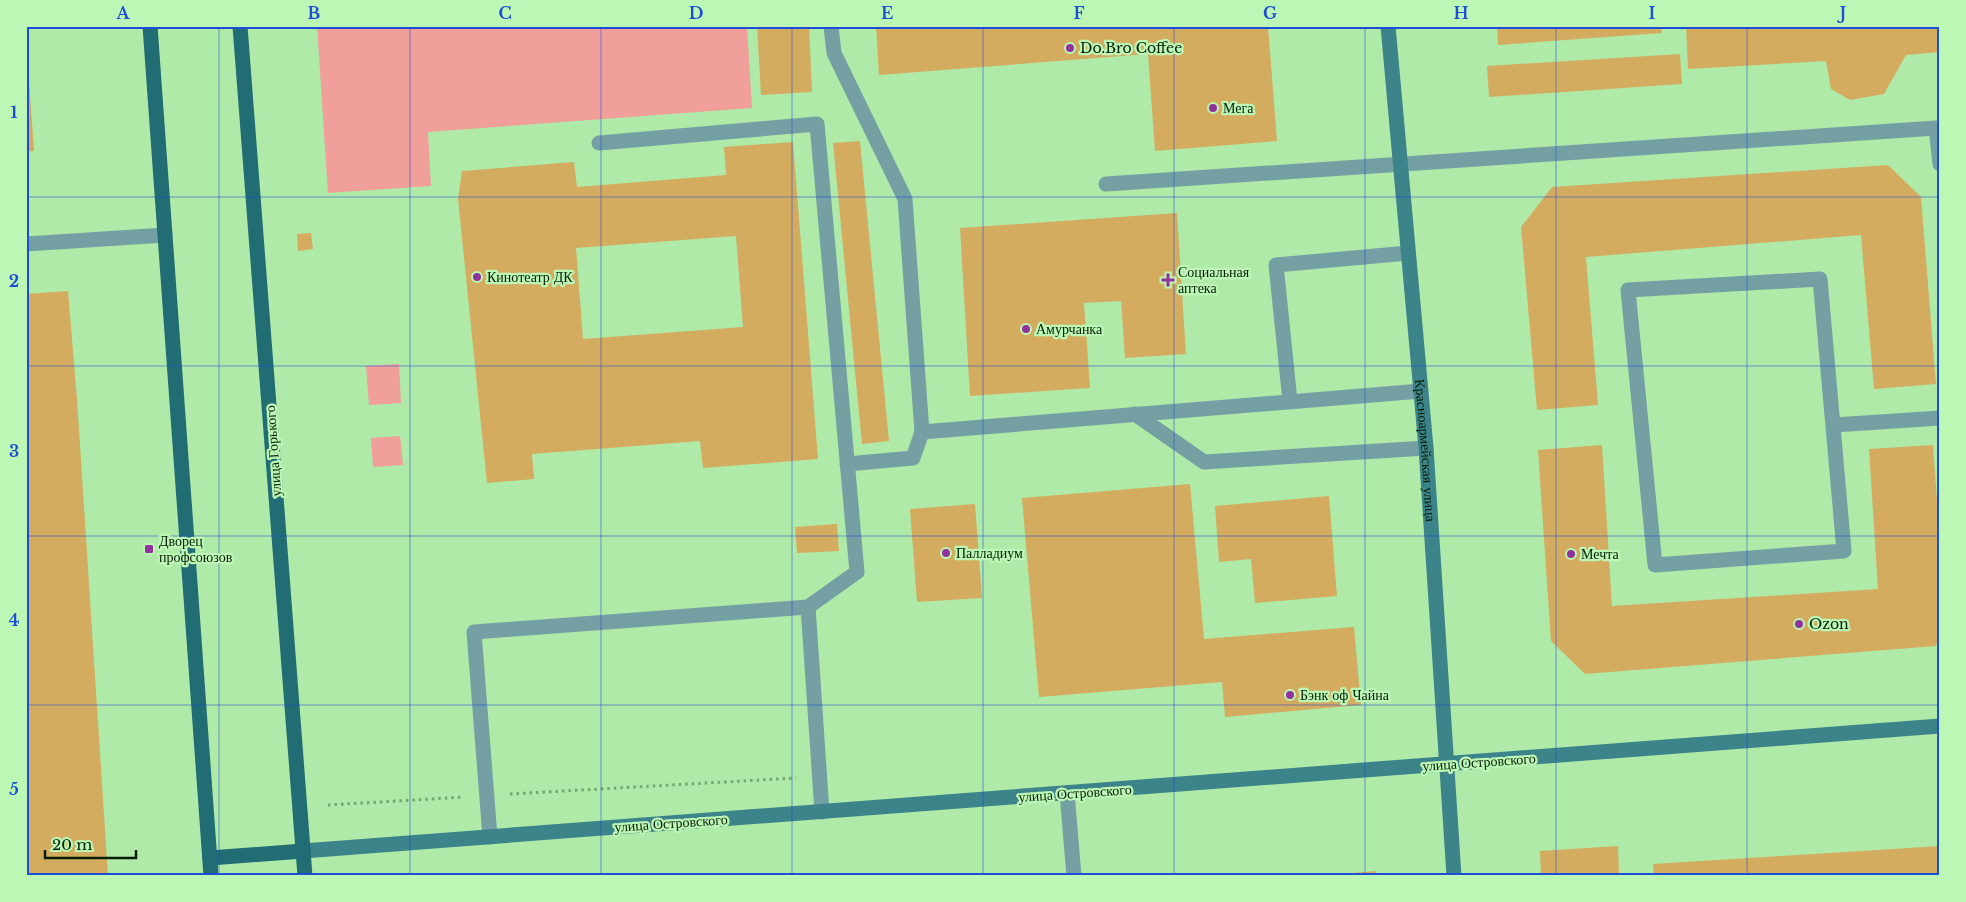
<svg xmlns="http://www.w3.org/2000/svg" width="1966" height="902" viewBox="0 0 1966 902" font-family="'Libre Baskerville',serif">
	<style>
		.green { fill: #f09f9b }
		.building { fill: #d4ac5f; fill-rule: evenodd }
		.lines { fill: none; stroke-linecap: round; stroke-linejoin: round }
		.path { stroke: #76a572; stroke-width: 3; stroke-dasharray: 2.5 4; stroke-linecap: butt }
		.lane { stroke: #74a0a4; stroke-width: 15 }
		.secondary { stroke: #3c848a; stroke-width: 15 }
		.primary { stroke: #216d73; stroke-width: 15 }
		.grid { fill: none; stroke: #1d4ed8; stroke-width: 1; stroke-opacity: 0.55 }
		.poi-dot { fill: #8f329c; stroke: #bcf7b6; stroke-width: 2 }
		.labels { text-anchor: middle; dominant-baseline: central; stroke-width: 4.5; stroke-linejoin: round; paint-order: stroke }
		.poi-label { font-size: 14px; fill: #071e06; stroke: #bcf7b6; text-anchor: start }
		.street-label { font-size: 14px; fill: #071e06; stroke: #bcf7b6 }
		.neatline { fill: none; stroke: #1d4ed8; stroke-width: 2 }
		.grid-label { font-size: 16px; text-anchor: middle; font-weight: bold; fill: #1d4ed8 }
	</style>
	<rect width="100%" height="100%" fill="#afeaa9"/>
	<g class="green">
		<polygon points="317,26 747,26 752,108 428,132 431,186 328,193"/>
		<polygon points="399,364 401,403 369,405 366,366"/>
		<polygon points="400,436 403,465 373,467 371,438"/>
	</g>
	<g class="building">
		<polygon points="757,26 809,26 812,92 761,95"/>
		<polygon points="876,26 1268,26 1277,141 1155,151 1148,54 879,75"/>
		<polygon points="1497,26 1661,26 1662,33 1498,45"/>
		<polygon points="1686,26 1940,26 1940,52 1906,55 1884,94 1850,100 1831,89 1826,61 1688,69"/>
		<polygon points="1680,54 1682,84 1489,97 1487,66"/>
		<polygon points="26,66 28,66 34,151 26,152"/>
		<polygon points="860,141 889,441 862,444 833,143"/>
		<path d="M793,142L818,459L703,468L700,441L532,454L534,479L487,483L458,199L462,171L574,162L577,187L726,175L724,147ZM736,236L743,327L583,339L576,248Z"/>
		<polygon points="1888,165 1921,197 1936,384 1874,389 1861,235 1586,257 1598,405 1537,410 1521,227 1552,187"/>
		<polygon points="1177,213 1186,354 1125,358 1121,301 1084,303 1090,388 970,396 960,228"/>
		<polygon points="311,233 313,249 298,251 297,234"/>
		<polygon points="68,291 77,399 108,876 26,876 26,294"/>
		<polygon points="1602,445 1612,606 1878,589 1869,449 1933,445 1940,543 1940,633 1936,646 1585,674 1551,641 1538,450"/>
		<polygon points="1190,484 1204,639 1354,627 1361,705 1225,717 1222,682 1039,697 1022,498"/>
		<polygon points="1329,496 1337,596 1255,603 1251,559 1219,562 1215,506"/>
		<polygon points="975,504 982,598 917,602 910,509"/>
		<polygon points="837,524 839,551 797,553 795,527"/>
		<polygon points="1618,846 1619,876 1541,876 1540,851"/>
		<polygon points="1940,846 1940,876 1654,876 1653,864"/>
		<polygon points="1376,871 1377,876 1340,876 1340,874"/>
	</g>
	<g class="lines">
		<g class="path">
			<polyline points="510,794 796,778"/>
			<polyline points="328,805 464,797"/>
			<polyline points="123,876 129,875"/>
		</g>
		<g class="lane">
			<polyline points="831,26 834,53 905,199 922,432 1421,391"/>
			<polyline points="599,143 817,124 857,572 808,607 822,812"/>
			<polyline points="1106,184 1936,128 1940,164"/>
			<polyline points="26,244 165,235"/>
			<polygon points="1820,279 1844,551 1655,565 1628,290"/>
			<polyline points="1290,401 1276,265 1408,253"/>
			<polyline points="1135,414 1204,462 1426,448"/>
			<polyline points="1834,425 1940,418"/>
			<polyline points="847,464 913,458 922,432"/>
			<polyline points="1067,793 1074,876"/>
			<polyline points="490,837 474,632 808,607"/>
		</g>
		<g class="secondary">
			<path id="s1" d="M1388,26L1426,448L1454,876"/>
			<polyline points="303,851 1940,726"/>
		</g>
		<g class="primary">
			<polyline points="150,26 211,876"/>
			<polyline points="240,26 305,876"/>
			<polyline points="210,858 303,851"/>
		</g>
	</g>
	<path class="grid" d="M219,26V876M410,26V876M601,26V876M792,26V876M983,26V876M1174,26V876M1365,26V876M1556,26V876M1747,26V876M26,197H1940M26,366H1940M26,536H1940M26,705H1940"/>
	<g class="poi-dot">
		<circle cx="1070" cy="48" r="5"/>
		<circle cx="1213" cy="108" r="5"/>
		<circle cx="477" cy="277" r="5"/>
		<path d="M1165.5 272.5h5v5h5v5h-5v5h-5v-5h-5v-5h5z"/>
		<circle cx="1026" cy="329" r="5"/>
		<rect x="144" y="544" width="10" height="10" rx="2.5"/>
		<circle cx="946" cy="553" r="5"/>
		<circle cx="1571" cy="554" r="5"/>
		<circle cx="1799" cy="624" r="5"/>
		<circle cx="1290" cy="695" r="5"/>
	</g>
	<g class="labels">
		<g class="poi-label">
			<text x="1080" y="48">Do.Bro Coffee</text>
			<text x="1223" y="108">Мега</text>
			<text x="1178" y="272">Социальная<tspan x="1178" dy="16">аптека</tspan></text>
			<text x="487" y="277">Кинотеатр ДК</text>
			<text x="1036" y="329">Амурчанка</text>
			<text x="159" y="541">Дворец<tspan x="159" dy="16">профсоюзов</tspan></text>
			<text x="956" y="553">Палладиум</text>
			<text x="1581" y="554">Мечта</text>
			<text x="1809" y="624">Ozon</text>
			<text x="1300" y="695">Бэнк оф Чайна</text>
		</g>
		<g class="street-label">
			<text transform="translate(273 451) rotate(-94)">улица Горького</text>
			<text stroke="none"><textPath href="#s1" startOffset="426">Красноармейская улица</textPath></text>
			<text transform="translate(1479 762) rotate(-4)">улица Островского</text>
			<text transform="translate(1075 793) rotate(-4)">улица Островского</text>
			<text transform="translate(671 823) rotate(-4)">улица Островского</text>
		</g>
	</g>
	<rect width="1966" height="902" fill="none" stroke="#bcf7b6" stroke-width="55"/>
	<path d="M45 850v8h91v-8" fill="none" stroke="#071e06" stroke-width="2.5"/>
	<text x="52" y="850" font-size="15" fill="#071e06" stroke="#bcf7b6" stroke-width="4" paint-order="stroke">20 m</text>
	<rect x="28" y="28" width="1910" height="846" class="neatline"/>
	<g class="grid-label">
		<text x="123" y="19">A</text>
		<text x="314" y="19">B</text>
		<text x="505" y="19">C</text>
		<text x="696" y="19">D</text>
		<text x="887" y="19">E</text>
		<text x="1079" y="19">F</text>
		<text x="1270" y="19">G</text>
		<text x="1461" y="19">H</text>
		<text x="1652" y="19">I</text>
		<text x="1843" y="19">J</text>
		<text x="14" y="118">1</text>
		<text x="14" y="287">2</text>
		<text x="14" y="457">3</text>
		<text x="14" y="626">4</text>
		<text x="14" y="795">5</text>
	</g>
</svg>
